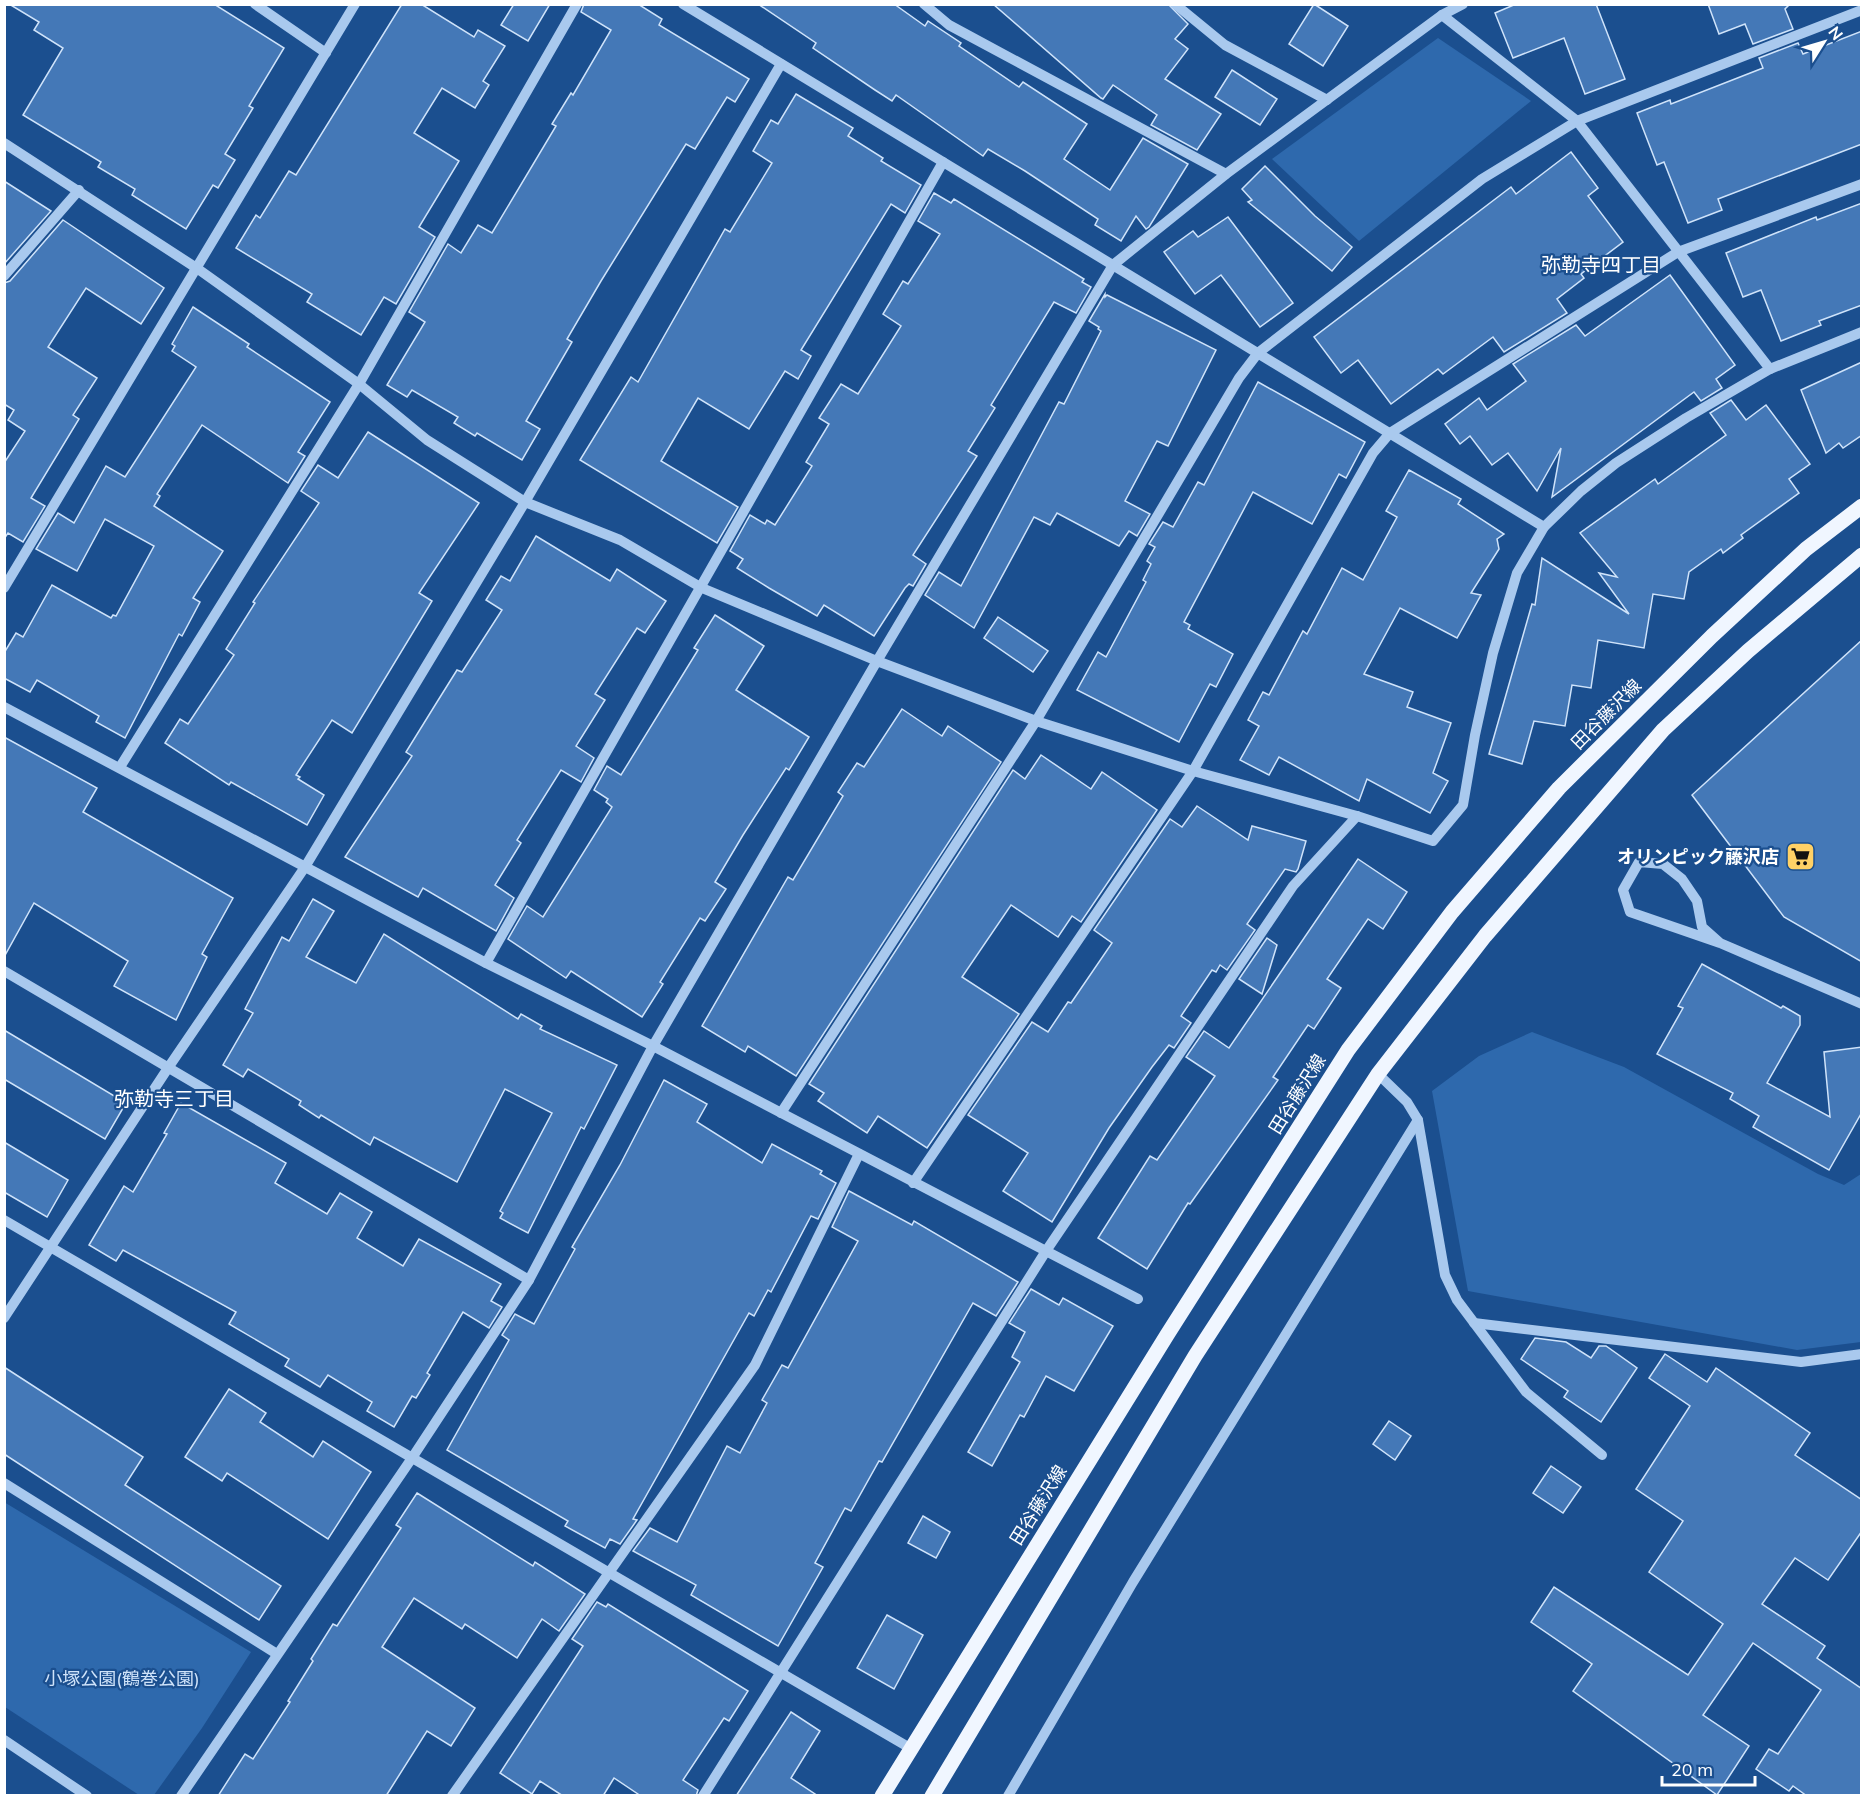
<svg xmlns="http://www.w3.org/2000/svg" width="1866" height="1800" viewBox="0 0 1866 1800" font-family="Mulish,'Noto Sans JP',sans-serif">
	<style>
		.green { fill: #2e69ad }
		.building { fill: #4478b7; stroke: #cfe3fa; stroke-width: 1.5 }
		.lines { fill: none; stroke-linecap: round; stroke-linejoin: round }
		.minor { stroke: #a9c9ee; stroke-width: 10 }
		.major { stroke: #f0f6ff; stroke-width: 15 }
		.labels { text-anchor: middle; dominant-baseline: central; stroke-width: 4.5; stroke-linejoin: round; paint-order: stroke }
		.street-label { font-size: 18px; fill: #fff; stroke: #1b4f8f }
		.poi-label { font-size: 18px; font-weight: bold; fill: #fff; stroke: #1b4f8f; text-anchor: end }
		.park-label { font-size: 18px; fill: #cfe3fa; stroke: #1b4f8f }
		.neighbourhood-label { font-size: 20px; fill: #fff; stroke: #1b4f8f }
	</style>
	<rect width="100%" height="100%" fill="#1b4f8f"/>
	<g class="green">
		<polygon points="1438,38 1531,101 1359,241 1272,159"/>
		<polygon points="1532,1032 1624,1067 1818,1174 1844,1185 1861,1174 1861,1342 1797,1350 1468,1291 1432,1091 1479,1056"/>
		<polygon points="4,1502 251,1652 202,1728 154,1795 139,1795 5,1707"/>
	</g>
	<g class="building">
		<polygon points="9,4 214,4 284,48 249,106 253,108 225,154 235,160 218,188 213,185 186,229 132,195 135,189 98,167 101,162 23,115 63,48 34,30 39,22"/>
		<polygon points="402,4 421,4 474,37 478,30 505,46 483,81 489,85 475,108 442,88 414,133 459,161 419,227 435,237 396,304 384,297 361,335 307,302 312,294 236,248 256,215 260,218 289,171 296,175"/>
		<polygon points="514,4 550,4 528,41 501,25"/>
		<polygon points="584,4 638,4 662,19 659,25 749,79 735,102 727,97 695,149 686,144 601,281 567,339 572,342 526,421 540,429 522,460 477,433 475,436 454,423 458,417 412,390 407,397 387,385 425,322 409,312 448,244 461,253 478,225 492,233 556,126 552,124 571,93 573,95 611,30 581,12"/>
		<polygon points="758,4 894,4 925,26 928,21 961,43 959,46 1019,87 1023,82 1087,124 1064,159 1110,190 1143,138 1188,164 1149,227 1146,229 1136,216 1121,241 1095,225 1098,219 1025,171 988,149 983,156 896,95 892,101 875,90 813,48 816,43"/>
		<polygon points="993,4 1168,4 1188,24 1175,39 1188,49 1165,79 1221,114 1197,150 1151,125 1157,115 1113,85 1103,99 1101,98"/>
		<polygon points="1314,4 1348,26 1323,66 1289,44"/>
		<polygon points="1516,4 1596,4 1625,79 1585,94 1564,38 1513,58 1495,13"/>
		<polygon points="1708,4 1790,4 1785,9 1793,29 1753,44 1745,24 1719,34"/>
		<polygon points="1862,31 1862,144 1718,199 1722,210 1688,223 1664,162 1657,165 1637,113 1670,100 1671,104 1763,68 1759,58 1798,43 1803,54"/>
		<polygon points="1232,70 1277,99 1260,125 1215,97"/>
		<polygon points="796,94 853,128 848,136 883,158 881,161 921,185 905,213 891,204 801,350 811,356 798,379 785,371 749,429 698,398 661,461 738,507 717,543 580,460 631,377 638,382 725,229 730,232 772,163 753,151 771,120 778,124"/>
		<polygon points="1571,152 1598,188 1588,196 1623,242 1581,274 1584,278 1557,299 1567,313 1504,352 1493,337 1443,374 1438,369 1391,404 1358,360 1341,373 1314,337 1511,187 1516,194"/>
		<polygon points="1265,166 1315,216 1352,247 1332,271 1248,202 1252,200 1242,189"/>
		<polygon points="4,181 51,211 4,264"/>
		<polygon points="934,193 951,203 954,199 1084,279 1082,282 1091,287 1076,313 1054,302 991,405 995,408 968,451 977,456 913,555 926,564 913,586 909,584 905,588 874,636 824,605 817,616 769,588 737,568 743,559 730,551 750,515 765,524 767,520 775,525 812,466 806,462 829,424 819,418 841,384 858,394 901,326 883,314 903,281 908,284 940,234 918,221"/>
		<polygon points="1862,203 1862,305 1819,321 1821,325 1781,341 1761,290 1743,297 1726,253 1816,217 1817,220"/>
		<polygon points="1228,217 1293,303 1260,327 1221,275 1195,294 1164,252 1193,231 1198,237"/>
		<polygon points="63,220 164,288 141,324 86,288 48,347 97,378 73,415 79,419 31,498 45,506 23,542 8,533 4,539 4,463 25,431 8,420 14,410 4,404 4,283 10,281"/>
		<polygon points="1670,275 1735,365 1716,379 1722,388 1701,401 1694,392 1552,497 1561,448 1537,491 1508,453 1492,465 1470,436 1460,444 1445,424 1479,398 1487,410 1526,381 1513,364 1576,325 1585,336"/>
		<polygon points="1105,294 1105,297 1107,295 1216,350 1168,446 1157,441 1125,501 1150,514 1137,536 1129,531 1119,546 1057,513 1050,525 1034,517 974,628 925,595 939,572 961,586 1059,402 1064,404 1101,331 1098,329 1099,327 1089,321"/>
		<polygon points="193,307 249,344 247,347 330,402 298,452 305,456 288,483 202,425 157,494 160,496 154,506 223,551 193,598 200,602 182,636 179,634 125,738 96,722 99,716 37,680 30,692 4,678 4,653 16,633 23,637 52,585 111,618 113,615 116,616 154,546 105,519 77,571 36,549 58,513 74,523 106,466 125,477 196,367 172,351 175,346 172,344"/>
		<polygon points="1862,362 1862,435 1843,448 1839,443 1826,453 1801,390"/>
		<polygon points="1258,382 1365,442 1346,478 1339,474 1312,524 1253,492 1184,622 1190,625 1188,629 1233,654 1216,687 1210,684 1179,742 1077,690 1098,652 1106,657 1146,582 1143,580 1151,564 1147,561 1155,547 1149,544 1163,522 1173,527 1198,482 1204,485"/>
		<polygon points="1731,400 1746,420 1766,405 1810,464 1789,479 1799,493 1741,535 1743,538 1723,553 1721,549 1689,572 1684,599 1653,594 1644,648 1598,640 1591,688 1572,685 1565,726 1534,721 1522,764 1489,754 1532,604 1535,605 1542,558 1629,614 1599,573 1617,577 1580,533 1655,479 1658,484 1726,435 1710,413"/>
		<polygon points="368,432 479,503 419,593 432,601 352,733 332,720 296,775 300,777 298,779 324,795 307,825 231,782 229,785 165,743 180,719 188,724 234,655 226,649 255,603 253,602 319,503 301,491 318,465 338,478"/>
		<polygon points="1409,470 1461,499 1458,504 1504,534 1497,539 1499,549 1471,593 1481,595 1457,638 1400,608 1364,674 1413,692 1407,707 1451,723 1433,773 1448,781 1430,813 1367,779 1359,801 1279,757 1269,775 1240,760 1259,726 1248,720 1263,692 1269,695 1303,631 1307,634 1342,568 1363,580 1397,517 1386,511"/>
		<polygon points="536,536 610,581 617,569 666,601 645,633 637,628 595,694 605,700 576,746 594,758 581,782 561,770 517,840 521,843 495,885 514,898 496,931 423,888 418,897 345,857 412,756 406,752 437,702 457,670 462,672 502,610 486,600 501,576 510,581"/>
		<polygon points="715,615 764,646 736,690 809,737 789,770 786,768 743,835 715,882 726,889 705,921 700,918 660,982 663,984 642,1017 571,971 566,978 508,939 527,906 543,917 612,807 606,802 608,799 594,790 607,766 621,775 698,650 694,648"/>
		<polygon points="998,617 1048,651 1033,672 984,638"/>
		<polygon points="1862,640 1862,962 1784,917 1692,795"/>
		<polygon points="902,709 942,736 948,726 1001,762 796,1076 748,1046 745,1052 702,1026 788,877 793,880 843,796 838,792 857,763 864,767"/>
		<polygon points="4,737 97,788 83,812 233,898 202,954 207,957 176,1020 114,986 128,961 34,903 4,957"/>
		<polygon points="1041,755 1091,789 1102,772 1157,810 1081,922 1072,916 1058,937 1011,905 962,977 1019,1014 927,1148 878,1116 867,1133 818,1101 824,1093 809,1084 1013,770 1025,779"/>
		<polygon points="1197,806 1248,840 1252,826 1306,841 1298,869 1296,872 1285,869 1247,924 1255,930 1227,970 1220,965 1216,972 1212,970 1181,1016 1191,1023 1174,1048 1169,1045 1152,1067 1109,1128 1052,1222 1003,1191 1028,1153 968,1115 1032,1022 1048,1032 1068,1002 1071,1003 1112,943 1094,930 1170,819 1182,827"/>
		<polygon points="1358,859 1407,892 1383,929 1368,919 1327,979 1341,988 1314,1029 1308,1025 1273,1077 1278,1080 1190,1204 1188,1203 1147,1269 1098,1238 1150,1156 1157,1160 1215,1076 1186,1057 1204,1031 1229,1048"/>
		<polygon points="313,899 334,911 306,957 356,983 384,934 518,1019 521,1014 542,1026 540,1029 617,1065 584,1129 581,1127 528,1233 500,1218 503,1213 500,1211 552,1113 505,1089 457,1182 374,1137 370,1145 321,1115 319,1118 299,1105 301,1101 248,1069 243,1077 223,1065 253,1013 245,1009 282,937 289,941"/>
		<polygon points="1267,938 1277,945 1262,994 1239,979"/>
		<polygon points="1702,964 1781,1008 1783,1006 1800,1016 1800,1025 1767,1083 1830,1117 1824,1052 1862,1047 1862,1112 1829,1170 1753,1127 1759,1116 1730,1099 1733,1093 1657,1054 1683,1008 1678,1006"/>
		<polygon points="4,1030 126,1103 105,1139 4,1079"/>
		<polygon points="664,1080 707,1104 697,1122 762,1163 772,1144 822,1171 820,1174 836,1183 818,1219 811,1216 771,1292 768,1290 754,1316 749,1313 633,1519 637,1520 620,1544 610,1539 605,1548 565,1526 568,1521 447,1450 509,1340 502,1335 515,1314 534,1324 575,1249 572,1247 620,1165"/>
		<polygon points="181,1103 286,1163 275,1183 327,1214 340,1193 372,1212 357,1238 403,1266 419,1239 501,1284 491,1301 502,1307 489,1328 463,1312 427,1373 430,1375 416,1398 412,1396 394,1427 367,1411 372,1402 328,1375 320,1387 285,1366 289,1359 229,1324 236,1312 123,1250 116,1261 89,1245 124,1186 133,1192 167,1134 164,1133"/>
		<polygon points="4,1142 68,1180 47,1217 4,1192"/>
		<polygon points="849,1191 912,1225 914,1221 1018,1282 996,1316 973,1303 882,1462 879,1461 851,1511 845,1508 815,1563 823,1567 778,1646 691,1595 696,1585 633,1551 650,1528 677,1542 727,1446 740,1453 767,1403 762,1400 782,1365 788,1368 858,1241 832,1227"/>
		<polygon points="1031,1289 1059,1305 1063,1298 1113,1326 1074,1391 1046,1376 1024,1417 1020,1415 992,1466 968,1452 1020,1362 1012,1357 1025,1332 1009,1323"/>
		<polygon points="1535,1338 1566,1342 1591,1358 1599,1346 1606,1346 1637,1368 1601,1422 1564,1397 1568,1391 1521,1359"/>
		<polygon points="1665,1354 1707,1382 1716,1368 1810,1433 1795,1455 1862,1500 1862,1531 1828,1580 1795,1558 1762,1604 1825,1646 1817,1658 1862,1689 1862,1796 1807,1796 1793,1786 1789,1791 1756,1769 1769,1749 1778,1754 1821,1690 1753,1643 1703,1715 1749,1746 1717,1795 1573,1691 1592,1664 1531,1622 1554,1587 1688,1675 1723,1624 1649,1572 1683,1521 1636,1489 1690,1406 1649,1378"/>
		<polygon points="4,1367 143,1457 125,1485 281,1586 259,1620 4,1454"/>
		<polygon points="229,1389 266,1413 260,1422 313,1457 323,1441 371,1472 328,1539 227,1473 222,1481 185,1457"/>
		<polygon points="1389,1421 1411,1436 1395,1460 1373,1444"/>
		<polygon points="1551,1466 1581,1487 1563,1513 1533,1493"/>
		<polygon points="417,1493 533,1566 535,1562 585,1594 559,1631 542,1619 517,1658 465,1624 462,1629 414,1598 382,1647 475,1708 451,1746 427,1731 386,1796 218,1796 245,1754 253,1759 290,1702 288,1701 313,1661 311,1659 333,1624 337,1626 401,1528 396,1525"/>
		<polygon points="923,1516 950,1532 936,1558 908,1543"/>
		<polygon points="597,1602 606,1607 608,1604 748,1691 729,1721 724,1718 683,1780 698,1790 696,1796 641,1796 614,1778 603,1796 563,1796 540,1781 532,1794 500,1773 583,1646 572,1639"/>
		<polygon points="887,1615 923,1635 894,1689 857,1668"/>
		<polygon points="791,1712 820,1731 791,1778 818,1796 736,1796"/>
	</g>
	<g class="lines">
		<g class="minor">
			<polyline points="255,4 326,53"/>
			<polyline points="683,4 1544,527"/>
			<polyline points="924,4 949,25 1226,174"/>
			<polyline points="1175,4 1225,45 1327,100"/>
			<polyline points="1442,15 1577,121 1770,369"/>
			<polyline points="4,143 198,269 359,384 427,440 525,502 620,540 702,588 877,661 1036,721 1193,771 1357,816 1433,841 1463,805 1475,735 1493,653 1517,573 1544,527 1581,491 1616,463 1686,418 1770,369 1862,332"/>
			<polyline points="4,276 79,190"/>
			<polyline points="4,588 355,4"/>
			<polyline points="4,707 486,963 653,1046 1138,1299"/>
			<polyline points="120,767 359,384 577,4"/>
			<polyline points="1720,943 1702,927 1697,901 1682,879 1663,864 1639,862 1623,890 1630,912 1720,943 1862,1004"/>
			<polyline points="486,963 943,162"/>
			<polyline points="4,971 529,1280"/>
			<polyline points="1378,1074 1407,1102 1418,1120 1445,1275 1457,1300 1526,1392 1602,1455"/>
			<polyline points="781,1113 1036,721 1239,378 1258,353 1482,179 1577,121 1862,10"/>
			<polyline points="913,1183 1193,771 1373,453 1390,433 1678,252 1862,184"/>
			<polyline points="4,1220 910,1748"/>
			<polyline points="4,1318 168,1068 305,867 525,502 781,64"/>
			<polyline points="1474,1323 1801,1362 1862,1354"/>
			<polyline points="4,1483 277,1654"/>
			<polyline points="4,1740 87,1796"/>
			<polyline points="181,1796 412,1458 529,1280 653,1046 877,661 1113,265 1226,174 1442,15 1463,4"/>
			<polyline points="452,1796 755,1365 859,1154"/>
			<polyline points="703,1796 1046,1251 1293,886 1357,816"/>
			<polyline points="1008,1796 1133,1582 1418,1120"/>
		</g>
		<g class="major">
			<polyline points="882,1796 1167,1335 1348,1050 1452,912 1559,788 1712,636 1806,549 1862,506"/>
			<polyline points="932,1796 1195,1356 1378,1074 1485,936 1663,730 1748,651 1862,555"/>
		</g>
	</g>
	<defs>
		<symbol id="supermarket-square" viewBox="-11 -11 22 22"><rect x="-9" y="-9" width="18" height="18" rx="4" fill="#ffd166" stroke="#1b4f8f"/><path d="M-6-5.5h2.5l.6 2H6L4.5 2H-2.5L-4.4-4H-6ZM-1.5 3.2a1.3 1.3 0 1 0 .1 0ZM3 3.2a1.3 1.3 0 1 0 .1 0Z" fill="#111"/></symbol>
	</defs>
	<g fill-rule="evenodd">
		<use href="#supermarket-square" x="1784" y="840" width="33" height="33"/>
	</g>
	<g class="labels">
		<g class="street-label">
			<text transform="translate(1606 714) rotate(-45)">田谷藤沢線</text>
			<text transform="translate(1297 1094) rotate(-58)">田谷藤沢線</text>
			<text transform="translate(1038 1505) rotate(-58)">田谷藤沢線</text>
		</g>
		<g class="poi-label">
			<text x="1779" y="856">オリンピック藤沢店</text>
		</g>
		<g class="park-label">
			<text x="122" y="1678">小塚公園(鶴巻公園)</text>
		</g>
		<g class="neighbourhood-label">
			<text x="1601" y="264">弥勒寺四丁目</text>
			<text x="174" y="1098">弥勒寺三丁目</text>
		</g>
	</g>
	<rect width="1866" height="1800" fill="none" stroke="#ffffff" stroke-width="12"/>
	<g transform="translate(1824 42) rotate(53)" stroke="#1b4f8f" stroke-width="4.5" paint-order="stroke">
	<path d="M0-4.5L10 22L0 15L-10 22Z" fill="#ffffff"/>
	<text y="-9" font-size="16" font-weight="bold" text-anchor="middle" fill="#ffffff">N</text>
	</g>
	<path d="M1662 1776v9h93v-9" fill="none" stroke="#ffffff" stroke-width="3"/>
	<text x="1671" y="1776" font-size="18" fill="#ffffff" stroke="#1b4f8f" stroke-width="4.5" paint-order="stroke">20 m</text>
</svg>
